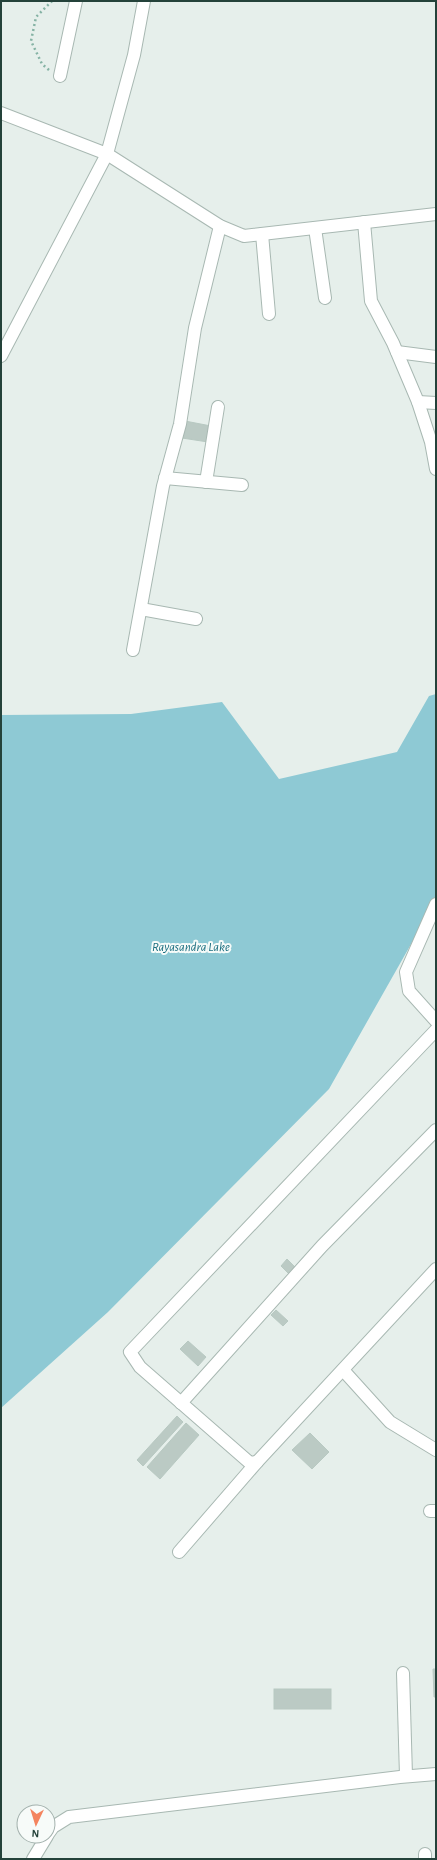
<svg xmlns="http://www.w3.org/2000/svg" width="437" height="1860" viewBox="0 0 437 1860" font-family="'Alegreya Sans',sans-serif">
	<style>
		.water { fill: #8ec9d4 }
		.building { fill: #bbcac4; stroke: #b8c9c2 }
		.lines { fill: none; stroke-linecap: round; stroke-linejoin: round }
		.minor-casing { stroke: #a8b8b2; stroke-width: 14 }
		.path { stroke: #86b3a5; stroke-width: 2.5; stroke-dasharray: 2 3; stroke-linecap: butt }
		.minor { stroke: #fff; stroke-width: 12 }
		.labels { text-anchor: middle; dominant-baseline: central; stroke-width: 4; stroke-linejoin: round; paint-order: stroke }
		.water-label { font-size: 13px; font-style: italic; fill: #1c6f80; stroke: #f7fbf9 }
	</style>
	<rect width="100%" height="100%" fill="#e6efeb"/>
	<polygon class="water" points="436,694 436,900 329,1089 108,1312 1,1408 1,715 131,714 222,702 279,779 397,752 429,696"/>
	<g class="building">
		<polygon points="185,421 211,426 208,442 182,438"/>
		<polygon points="287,1259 295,1267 288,1273 281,1266"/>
		<polygon points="276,1310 288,1321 283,1326 271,1315"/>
		<polygon points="188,1341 206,1357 198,1366 180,1349"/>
		<polygon points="177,1416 183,1422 143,1466 137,1460"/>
		<polygon points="186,1423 199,1435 160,1479 147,1467"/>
		<polygon points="310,1433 329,1452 312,1469 292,1450"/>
		<polygon points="433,1669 436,1669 436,1697 434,1697"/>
		<rect x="274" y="1689" width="57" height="20"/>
	</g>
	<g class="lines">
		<defs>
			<g id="minor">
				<polyline points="60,76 76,1"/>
				<polyline points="1,113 107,154 220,226 244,236 436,214"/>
				<polyline points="364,222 371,301 393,343 418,402 431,442 436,469"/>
				<polyline points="315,228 325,298"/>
				<polyline points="262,234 269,314"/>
				<polyline points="397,352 436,357"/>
				<polyline points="1,356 107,154 134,55 144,1"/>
				<polyline points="418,402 436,403"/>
				<polyline points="165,478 242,485"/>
				<polyline points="206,482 218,407"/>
				<polyline points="141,609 196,619"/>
				<polyline points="133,650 163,486 180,424 195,328 220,226"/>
				<polyline points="436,904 406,972 409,991 436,1021"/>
				<polyline points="343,1370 390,1422 436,1450"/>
				<polyline points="181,1403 322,1246 436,1130"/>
				<polyline points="257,1462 250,1463 140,1367 130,1352 436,1030"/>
				<polyline points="430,1511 436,1511"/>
				<polyline points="179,1552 257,1462 436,1269"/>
				<polyline points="403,1673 406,1776"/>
				<polyline points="48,1834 53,1827 69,1817 400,1777 436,1774"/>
				<polyline points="425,1854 425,1859"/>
				<polyline points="33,1859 47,1836"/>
			</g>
		</defs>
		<use href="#minor" class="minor-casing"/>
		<polyline class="path" points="49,70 42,64 31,41 36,17 52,1"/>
		<use href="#minor" class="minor"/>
	</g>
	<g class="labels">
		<g class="water-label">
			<text x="191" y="947">Rayasandra Lake</text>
		</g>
	</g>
	<rect width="437" height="1860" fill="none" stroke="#24423a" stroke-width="4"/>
	<g transform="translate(36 1824) rotate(184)"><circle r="19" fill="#f7fbf9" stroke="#a3b1ad"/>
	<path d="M0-3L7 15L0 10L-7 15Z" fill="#f4845f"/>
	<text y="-6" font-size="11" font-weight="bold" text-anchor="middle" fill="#24423a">N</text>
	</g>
</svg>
